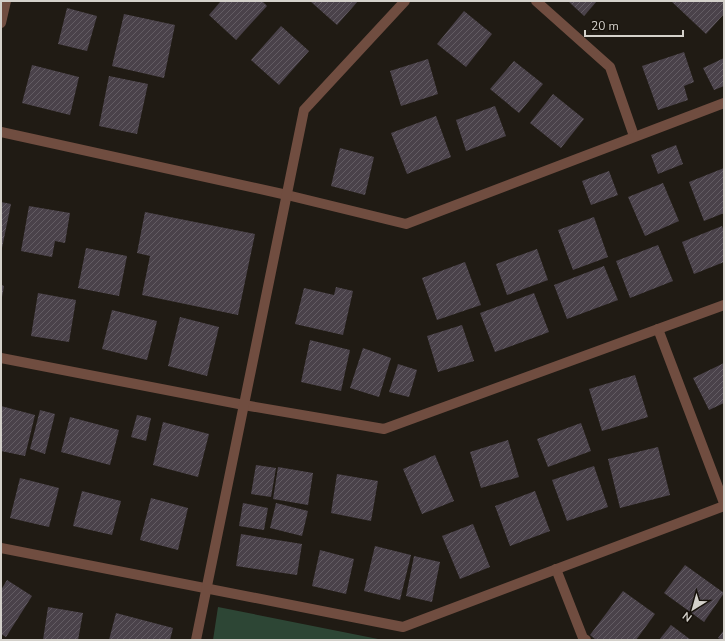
<svg xmlns="http://www.w3.org/2000/svg" width="725" height="641" viewBox="0 0 725 641" font-family="'Nunito Sans',sans-serif">
	<style>
		.park { fill: #2d4635 }
		.building { fill: url(#building-hatch) }
		.lines { fill: none; stroke-linecap: round; stroke-linejoin: round }
		.street { stroke: #704d40; stroke-width: 10 }
	</style>
	<defs>
		<pattern id="building-hatch" width="6" height="6" patternUnits="userSpaceOnUse"><rect width="6" height="6" fill="#4a424a"/><path d="M-1 1l2-2M0 6l6-6M5 7l2-2" fill="none" stroke="#635c63"/></pattern>
	</defs>
	<rect width="100%" height="100%" fill="#201b14"/>
	<polygon class="park" points="218,607 383,640 213,640"/>
	<g class="building">
		<polygon points="221,1 262,1 267,6 236,40 209,15"/>
		<polygon points="310,1 358,1 337,25"/>
		<polygon points="568,1 597,1 584,16"/>
		<polygon points="671,1 724,1 724,14 706,34"/>
		<polygon points="67,8 97,16 87,51 58,44"/>
		<polygon points="464,11 492,34 466,67 437,44"/>
		<polygon points="124,14 175,25 164,78 112,66"/>
		<polygon points="281,26 309,51 279,85 251,60"/>
		<polygon points="684,52 694,82 684,86 688,100 658,110 642,66"/>
		<polygon points="724,58 724,86 714,90 703,68"/>
		<polygon points="428,59 438,94 401,106 390,71"/>
		<polygon points="514,61 543,84 519,113 490,89"/>
		<polygon points="32,65 79,77 70,115 22,103"/>
		<polygon points="109,76 148,84 137,134 99,126"/>
		<polygon points="553,94 584,119 561,148 530,123"/>
		<polygon points="495,106 506,136 466,151 456,120"/>
		<polygon points="436,116 451,157 407,174 391,133"/>
		<polygon points="676,145 683,164 658,174 651,155"/>
		<polygon points="340,148 374,157 365,195 331,186"/>
		<polygon points="724,168 724,213 704,221 689,182"/>
		<polygon points="609,171 618,195 591,205 582,181"/>
		<polygon points="663,183 679,221 645,236 628,197"/>
		<polygon points="1,202 11,204 2,248 1,248"/>
		<polygon points="29,206 70,213 65,243 55,241 52,257 21,251"/>
		<polygon points="145,212 255,234 238,315 142,295 150,256 137,253"/>
		<polygon points="594,217 608,257 573,270 558,230"/>
		<polygon points="722,226 724,232 724,262 694,274 682,242"/>
		<polygon points="658,245 673,281 630,298 616,261"/>
		<polygon points="86,248 127,256 119,296 78,288"/>
		<polygon points="537,249 548,280 507,295 496,264"/>
		<polygon points="465,262 481,305 437,320 422,278"/>
		<polygon points="604,266 618,300 567,319 554,285"/>
		<polygon points="1,285 4,286 2,297 1,297"/>
		<polygon points="336,287 353,291 343,335 295,324 304,288 334,295"/>
		<polygon points="38,293 76,300 69,342 31,336"/>
		<polygon points="534,293 549,332 495,352 480,313"/>
		<polygon points="112,310 157,321 147,360 102,349"/>
		<polygon points="180,317 219,327 207,376 168,366"/>
		<polygon points="462,325 474,361 438,372 427,336"/>
		<polygon points="310,340 350,350 341,391 301,382"/>
		<polygon points="363,348 391,358 379,397 350,388"/>
		<polygon points="724,363 724,403 709,410 693,378"/>
		<polygon points="398,364 417,370 409,397 389,392"/>
		<polygon points="635,375 648,417 602,431 589,389"/>
		<polygon points="1,406 35,415 25,456 1,451"/>
		<polygon points="40,410 55,414 45,454 30,449"/>
		<polygon points="137,415 151,418 146,441 131,437"/>
		<polygon points="70,417 119,430 110,465 61,452"/>
		<polygon points="163,422 209,434 198,477 153,465"/>
		<polygon points="581,423 591,451 548,467 537,439"/>
		<polygon points="508,440 519,477 481,488 470,452"/>
		<polygon points="658,447 670,495 620,508 608,459"/>
		<polygon points="435,455 454,501 422,514 403,469"/>
		<polygon points="256,465 276,468 271,497 251,494"/>
		<polygon points="594,466 608,507 567,521 552,480"/>
		<polygon points="278,467 313,473 308,505 273,499"/>
		<polygon points="337,474 378,481 371,521 331,513"/>
		<polygon points="20,478 59,488 49,527 10,518"/>
		<polygon points="82,491 121,501 112,535 73,526"/>
		<polygon points="535,491 550,531 510,546 495,506"/>
		<polygon points="151,498 188,508 178,550 140,540"/>
		<polygon points="243,503 268,508 264,530 239,526"/>
		<polygon points="276,503 308,511 302,536 270,528"/>
		<polygon points="473,524 490,567 460,579 442,536"/>
		<polygon points="241,534 302,544 297,575 236,566"/>
		<polygon points="375,546 411,555 400,600 364,591"/>
		<polygon points="320,550 354,559 346,594 312,586"/>
		<polygon points="414,556 440,562 432,602 406,596"/>
		<polygon points="685,565 724,593 704,622 664,593"/>
		<polygon points="7,580 32,596 6,637 1,634 1,590"/>
		<polygon points="623,591 655,614 636,640 596,640 590,635"/>
		<polygon points="48,607 83,613 78,640 43,640"/>
		<polygon points="116,613 173,628 170,640 109,640"/>
		<polygon points="671,625 691,640 659,640"/>
		<polygon points="724,630 724,640 722,640 718,638"/>
	</g>
	<g class="lines">
		<g class="street">
			<polyline points="536,1 610,67 634,136"/>
			<polyline points="1,23 6,1"/>
			<polyline points="1,132 287,195 406,224 724,103"/>
			<polyline points="658,329 724,503"/>
			<polyline points="1,358 244,405 384,429 724,305"/>
			<polyline points="1,548 403,627 724,506"/>
			<polyline points="556,569 583,638 586,640"/>
			<polyline points="196,640 304,110 405,1"/>
		</g>
	</g>
	<rect width="725" height="641" fill="none" stroke="#d4d1cb" stroke-width="4"/>
	<g transform="translate(693 609) rotate(217)" stroke="#17120b" stroke-width="3" paint-order="stroke">
	<path d="M0-3L7 15L0 10L-7 15Z" fill="#d4d1cb"/>
	<text y="-6" font-size="11" font-weight="bold" text-anchor="middle" fill="#d4d1cb">N</text>
	</g>
	<path d="M585 30v6h98v-6" fill="none" stroke="#d4d1cb" stroke-width="2"/>
	<text x="591" y="30" font-size="12" fill="#d4d1cb" stroke="#17120b" stroke-width="3" paint-order="stroke">20 m</text>
</svg>
